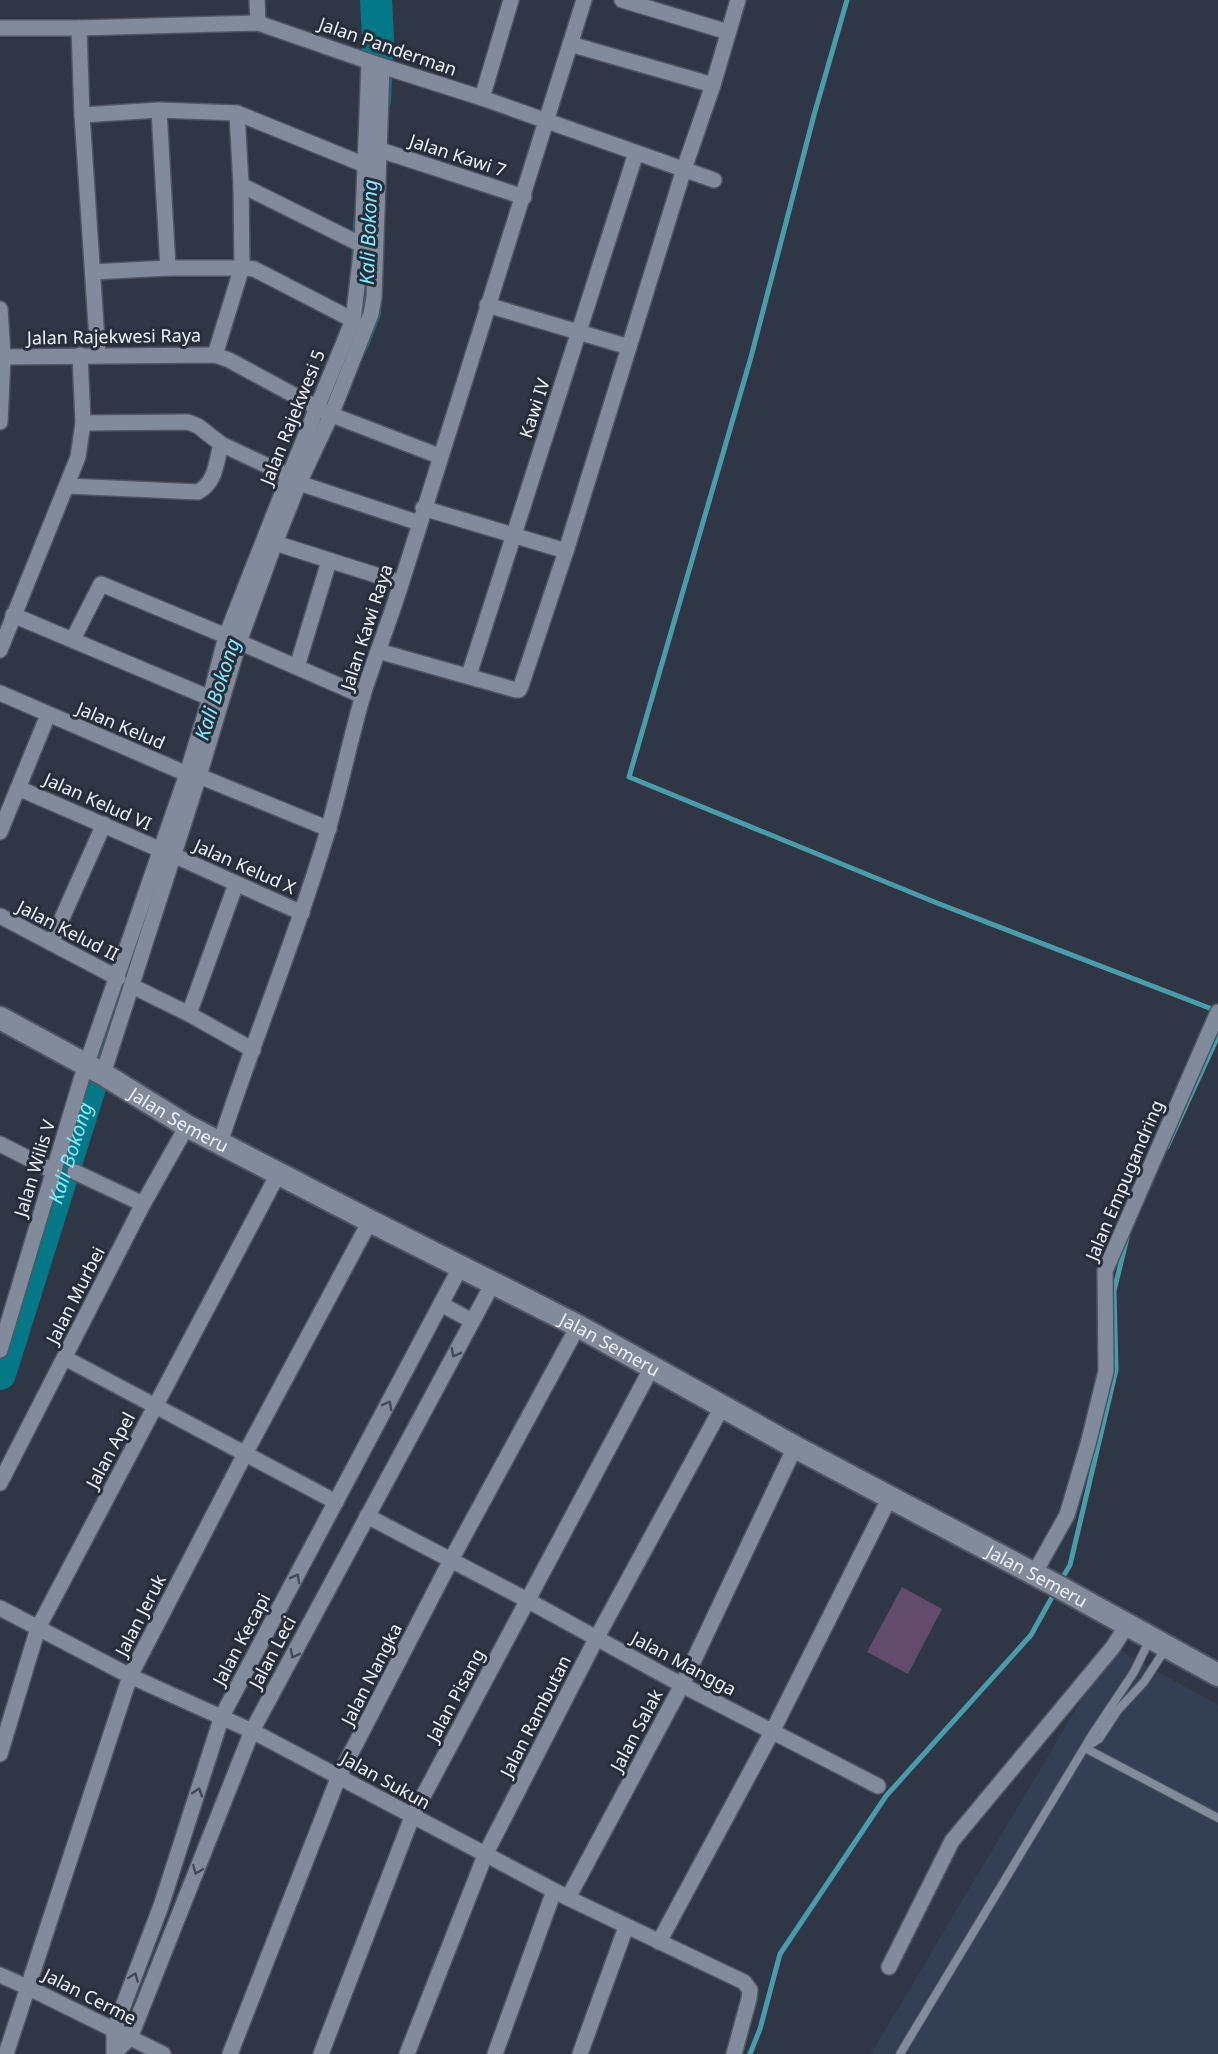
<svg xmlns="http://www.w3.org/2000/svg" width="1218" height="2054" viewBox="0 0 1218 2054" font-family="'Noto Sans',sans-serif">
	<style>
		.built { fill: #353f54 }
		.green { fill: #634b6b }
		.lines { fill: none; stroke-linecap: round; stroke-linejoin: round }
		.stream { stroke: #499da9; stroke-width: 5 }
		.river { stroke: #037886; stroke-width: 32 }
		.lane-casing { stroke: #4f5562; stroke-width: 10 }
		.street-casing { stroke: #4f5562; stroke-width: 18 }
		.secondary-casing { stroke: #4f5562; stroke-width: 26 }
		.lane { stroke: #828b9c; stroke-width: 8 }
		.street { stroke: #828b9c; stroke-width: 15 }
		.secondary { stroke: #828b9c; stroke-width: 22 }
		.oneway { stroke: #424958 }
		.labels { text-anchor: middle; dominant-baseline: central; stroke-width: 6; stroke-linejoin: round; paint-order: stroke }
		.street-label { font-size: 18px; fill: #edf2fc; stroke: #262d3b }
		.water-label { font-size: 20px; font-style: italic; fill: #86e9f9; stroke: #262d3b }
	</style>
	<rect width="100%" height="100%" fill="#2f3746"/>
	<polygon class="built" points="1113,1647 1218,1705 1218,2054 871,2054"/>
	<polygon class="green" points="902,1587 942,1609 908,1674 867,1652"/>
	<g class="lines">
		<g class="stream">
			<polyline points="847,0 814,115 751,357 629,777 937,903 1212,1009"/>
			<polyline points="1167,1147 1218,1036"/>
			<polyline points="1060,1582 1070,1565 1116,1370 1114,1291 1127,1238"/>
			<polyline points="750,2054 760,2029 780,1954 886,1796 1031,1635 1056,1590"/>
		</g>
		<g class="river">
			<polyline points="375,100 378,38 376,0"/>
			<polyline points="354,340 365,312 369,222"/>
			<path id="s1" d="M0,1374L133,951"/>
		</g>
		<defs>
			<g id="lane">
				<polyline points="1166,1648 1144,1682 1118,1710 1099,1739 1085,1748 1218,1818"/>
				<polyline points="900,2054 1092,1735 1134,1672 1150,1639"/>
			</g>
			<g id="street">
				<polyline points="257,0 258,23"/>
				<polyline points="622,0 728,32"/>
				<polyline points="0,28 79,28 258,23 382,66 482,98 714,180"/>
				<polyline points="79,28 82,115 98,355"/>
				<polyline points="570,44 713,85"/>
				<polyline points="482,98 511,0"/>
				<polyline points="159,110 168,268"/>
				<polyline points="82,115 159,110 237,113 365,165"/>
				<polyline points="380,150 524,197"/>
				<polyline points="241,185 362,245"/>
				<polyline points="93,272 168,268 247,268 254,269 353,320"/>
				<polyline points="487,305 629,347"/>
				<polyline points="0,309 3,357 0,422"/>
				<polyline points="215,355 242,267 241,185 237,113"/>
				<polyline points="0,357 215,355 229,360 327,413 439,456"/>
				<polyline points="83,423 188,422 198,426 221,444 289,476"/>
				<polyline points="299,483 419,523"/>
				<path d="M68,486L198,492C216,482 216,463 221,444"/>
				<polyline points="423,508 566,551"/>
				<polyline points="275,543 401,583"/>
				<polyline points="13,615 210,698"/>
				<polyline points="73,639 101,584 226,636"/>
				<polyline points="239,642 363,696"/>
				<polyline points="0,650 78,457 83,423 80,355"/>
				<polyline points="378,651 516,690 519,690 521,686 566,551 684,169 713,85 738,0"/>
				<polyline points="297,667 329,561"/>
				<polyline points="469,675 636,153"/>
				<polyline points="0,693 187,774 199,776 329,829"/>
				<polyline points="18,788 161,850"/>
				<polyline points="0,832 48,715"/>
				<polyline points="173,855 302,913"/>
				<polyline points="0,916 118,978"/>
				<polyline points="51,943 104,824"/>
				<polyline points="132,986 189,1014 236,884"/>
				<polyline points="189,1014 253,1050"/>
				<polyline points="103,1074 199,776 239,642 275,543 299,483 331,415 371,314 374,297 382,66"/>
				<path d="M220,1143C254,1038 297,936 328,830C341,785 350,740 363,695C375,657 390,620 402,581C461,387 525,194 584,0"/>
				<polyline points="0,1144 53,1171"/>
				<polyline points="75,1172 143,1204"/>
				<polyline points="441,1304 472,1321"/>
				<polyline points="0,1350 81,1080 187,774 210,698 226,636 289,476 353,320 362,245 369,62"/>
				<polyline points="65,1358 336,1502"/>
				<polyline points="0,1483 143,1204 187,1126"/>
				<polyline points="367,1516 527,1600 682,1685 878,1786"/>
				<polyline points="1034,1574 1067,1515 1088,1444 1106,1371 1105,1271 1218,1012"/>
				<polyline points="0,1608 130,1676 252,1731 568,1898 744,1982 750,1990 749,1999 734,2054"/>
				<polyline points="0,1754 38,1628 278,1174"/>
				<polyline points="568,1898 682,1685 795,1447"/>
				<polyline points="659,1942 772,1732 890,1497"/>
				<polyline points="889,1967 952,1841 1113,1647 1127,1625"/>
				<polyline points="0,1975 27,1987 163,2054"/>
				<polyline points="115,2052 130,2038 252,1731 493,1283"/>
				<polyline points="6,2054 130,1676 245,1454 370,1221"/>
				<polyline points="114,2054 114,2030 161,1906 222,1716 461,1266"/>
				<polyline points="230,2054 339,1776 451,1560 578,1326"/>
				<polyline points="321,2054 412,1817 652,1367"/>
				<polyline points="407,2054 486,1853 596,1639 722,1407"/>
				<polyline points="495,2054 554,1891"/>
				<polyline points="580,2054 626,1927"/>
			</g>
			<g id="secondary">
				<path id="s2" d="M0,1018L103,1074L187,1126L370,1221L578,1326L795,1447L1059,1587L1218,1675"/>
			</g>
		</defs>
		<use href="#lane" class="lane-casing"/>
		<use href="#street" class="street-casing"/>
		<use href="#secondary" class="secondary-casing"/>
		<use href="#lane" class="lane"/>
		<use href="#street" class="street"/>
		<use href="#secondary" class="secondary"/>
	</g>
	<defs><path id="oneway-chevron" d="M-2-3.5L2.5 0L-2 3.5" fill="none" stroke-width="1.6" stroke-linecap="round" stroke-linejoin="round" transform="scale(1.5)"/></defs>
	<g class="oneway">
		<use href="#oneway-chevron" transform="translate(455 1353) rotate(118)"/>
		<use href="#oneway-chevron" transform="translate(388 1405) rotate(-62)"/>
		<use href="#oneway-chevron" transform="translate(296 1578) rotate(-62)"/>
		<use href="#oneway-chevron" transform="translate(294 1654) rotate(118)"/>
		<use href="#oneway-chevron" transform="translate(198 1792) rotate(-72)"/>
		<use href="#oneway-chevron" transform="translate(197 1870) rotate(112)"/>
		<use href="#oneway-chevron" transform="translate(134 1977) rotate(-69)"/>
	</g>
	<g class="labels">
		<g class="street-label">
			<text transform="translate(388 46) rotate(19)">Jalan Panderman</text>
			<text transform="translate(458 155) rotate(18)">Jalan Kawi 7</text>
			<text transform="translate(114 336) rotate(-1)">Jalan Rajekwesi Raya</text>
			<text transform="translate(534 408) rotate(-72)">Kawi IV</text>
			<text transform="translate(292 417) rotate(-68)">Jalan Rajekwesi 5</text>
			<text transform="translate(366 627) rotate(-72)">Jalan Kawi Raya</text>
			<text transform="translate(121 725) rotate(23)">Jalan Kelud</text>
			<text transform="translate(98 801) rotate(24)">Jalan Kelud VI</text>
			<text transform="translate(245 866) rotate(24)">Jalan Kelud X</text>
			<text transform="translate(68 930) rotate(27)">Jalan Kelud II</text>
			<text stroke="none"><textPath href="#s2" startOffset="206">Jalan Semeru</textPath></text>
			<text transform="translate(34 1168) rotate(-73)">Jalan Wilis V</text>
			<text transform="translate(1124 1180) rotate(-67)">Jalan Empugandring</text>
			<text transform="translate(75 1295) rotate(-63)">Jalan Murbei</text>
			<text stroke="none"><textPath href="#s2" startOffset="692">Jalan Semeru</textPath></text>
			<text transform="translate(110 1450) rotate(-62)">Jalan Apel</text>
			<text stroke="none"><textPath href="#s2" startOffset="1178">Jalan Semeru</textPath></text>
			<text transform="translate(140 1615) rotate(-63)">Jalan Jeruk</text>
			<text transform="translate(241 1639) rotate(-62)">Jalan Kecapi</text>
			<text transform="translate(272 1652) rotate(-62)">Jalan Leci</text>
			<text transform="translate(684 1663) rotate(28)">Jalan Mangga</text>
			<text transform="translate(371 1674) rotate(-63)">Jalan Nangka</text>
			<text transform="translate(455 1695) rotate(-62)">Jalan Pisang</text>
			<text transform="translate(535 1716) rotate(-63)">Jalan Rambutan</text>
			<text transform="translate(636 1730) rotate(-62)">Jalan Salak</text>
			<text transform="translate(386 1780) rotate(29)">Jalan Sukun</text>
			<text transform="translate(90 1996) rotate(27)">Jalan Cerme</text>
		</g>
		<g class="water-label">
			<text transform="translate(368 232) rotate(-88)">Kali Bokong</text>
			<text transform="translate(217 689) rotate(-72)">Kali Bokong</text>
			<text stroke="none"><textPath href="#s1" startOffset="232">Kali Bokong</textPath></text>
		</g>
	</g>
</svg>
